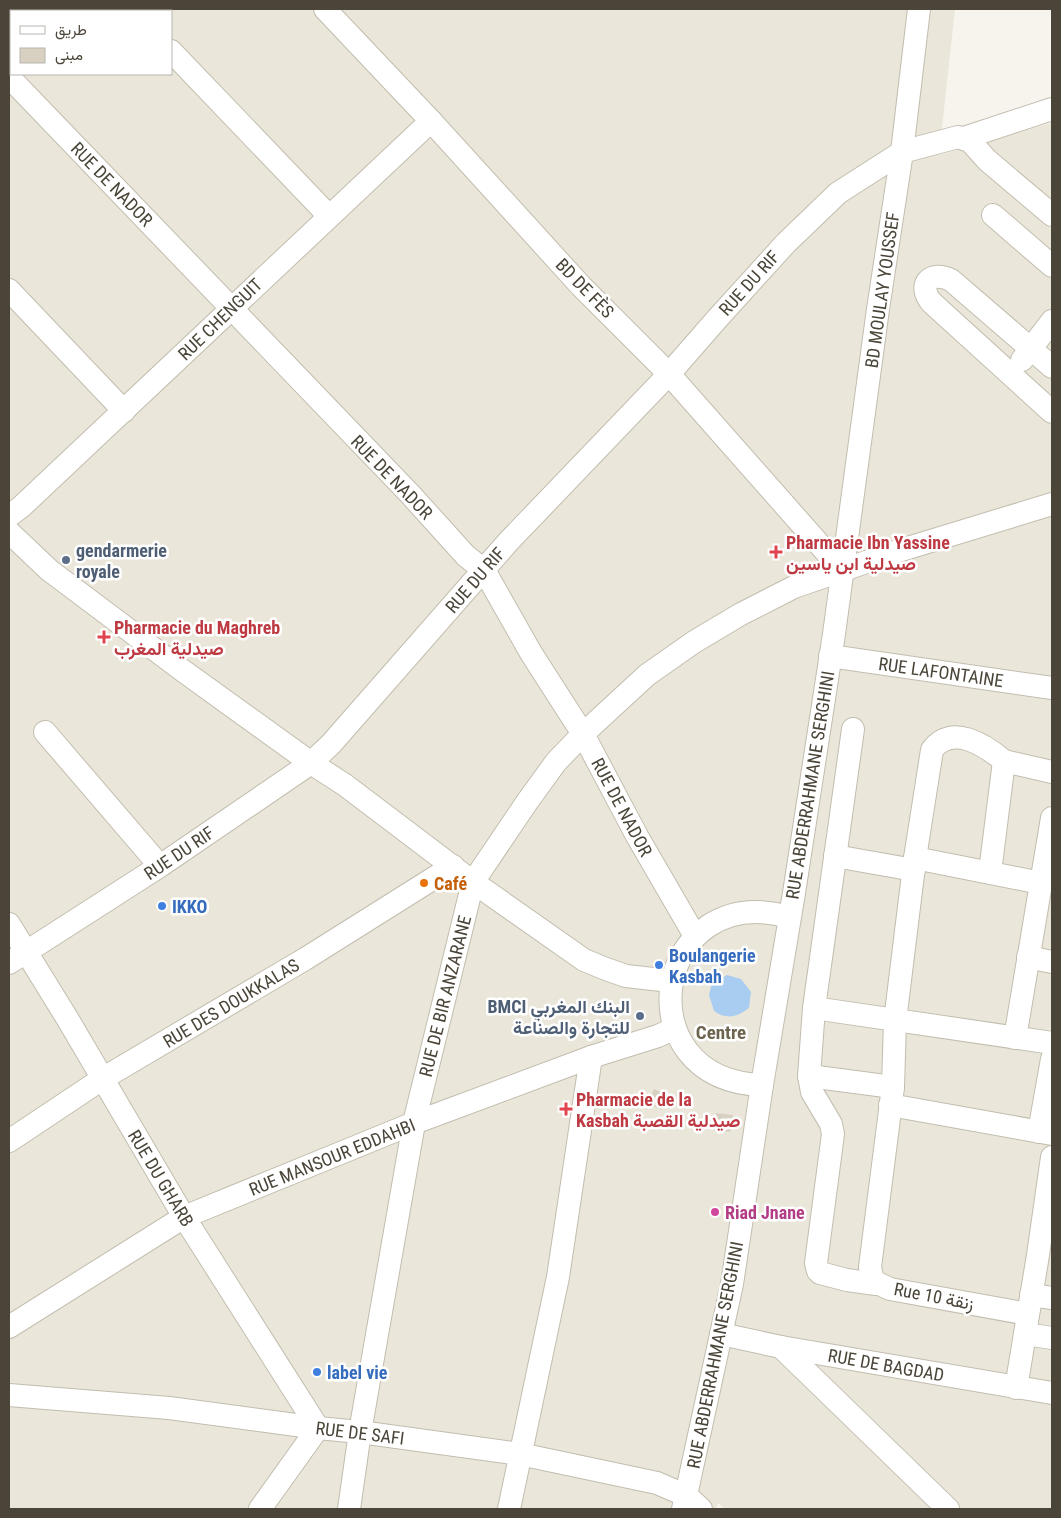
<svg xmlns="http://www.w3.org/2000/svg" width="1061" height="1518" viewBox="0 0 1061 1518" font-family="'Roboto Condensed',Vazirmatn,sans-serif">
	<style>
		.residential { fill: #eae6da; fill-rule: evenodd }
		.water { fill: #a9cdf1 }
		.building { fill: #d8d1c1 }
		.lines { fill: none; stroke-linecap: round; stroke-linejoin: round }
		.minor-casing { stroke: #c2bdae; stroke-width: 24 }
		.minor { stroke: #fff; stroke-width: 22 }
		.health-dot { fill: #e0444e; stroke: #fff; stroke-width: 2 }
		.service-dot { fill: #5c6f8a; stroke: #fff; stroke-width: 2 }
		.food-dot { fill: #e8710a; stroke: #fff; stroke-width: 2 }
		.shop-dot { fill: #3f7fe0; stroke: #fff; stroke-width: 2 }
		.hotel-dot { fill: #d1479c; stroke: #fff; stroke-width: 2 }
		.labels { text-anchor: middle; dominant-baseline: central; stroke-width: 5; stroke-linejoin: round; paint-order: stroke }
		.street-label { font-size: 18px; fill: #4b4539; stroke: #fff }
		.health-label { font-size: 18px; font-weight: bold; fill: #be3a42; stroke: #fff; text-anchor: start }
		.service-label { font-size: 18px; font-weight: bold; fill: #4e5e75; stroke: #fff; text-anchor: start }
		.food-label { font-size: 18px; font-weight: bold; fill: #c56008; stroke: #fff; text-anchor: start }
		.shop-label { font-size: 18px; font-weight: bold; fill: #366cbe; stroke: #fff; text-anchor: start }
		.hotel-label { font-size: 18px; font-weight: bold; fill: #b23c85; stroke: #fff; text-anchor: start }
		.neighbourhood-label { font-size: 19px; font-weight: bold; fill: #6d6450; stroke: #fff }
	</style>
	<rect width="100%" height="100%" fill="#f6f4ec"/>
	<path class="residential" d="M9,9H955L939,155L1052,123V1509H725L718,1503L716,1509H9ZM11,11H171V74H11Z"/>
	<path class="water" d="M727,975L741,979L751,992L749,1008C737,1017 727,1020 714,1011L709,995L712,983Z"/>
	<g class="building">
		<polygon points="654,1089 668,1095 662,1110 648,1104"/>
		<polygon points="716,1113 733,1115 730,1132 714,1130"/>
	</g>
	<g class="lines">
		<defs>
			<g id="minor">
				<polyline points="131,9 133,11"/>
				<polyline points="325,9 431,121 581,286 669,374 842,570"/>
				<polyline points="48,11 50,9"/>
				<polyline points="171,51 329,216"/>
				<polyline points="9,52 11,49"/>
				<polyline points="9,77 410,494 466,556 484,570 531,653 583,734 637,836 695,936"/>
				<polyline points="964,138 1052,109"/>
				<polyline points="993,215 1052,266"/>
				<polyline points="9,290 124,411"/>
				<polyline points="1022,360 1052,321"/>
				<path d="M1052,367L951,280C931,270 917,284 931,302L1052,412"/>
				<polyline points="9,516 21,507 431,121"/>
				<polyline points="9,532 49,570 182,670 311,763 345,785 473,882 584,960 606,969 626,976 671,981"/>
				<polyline points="830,656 1052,688"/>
				<polyline points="853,729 814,1008 809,1076 812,1092 831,1124 833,1134 816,1263 818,1271 820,1273 847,1280 876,1284"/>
				<polyline points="45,732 160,866"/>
				<path d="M1004,761C985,745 951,723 932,750L915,858L895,1021L893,1087L870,1267L873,1281L890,1289L1028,1314"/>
				<polyline points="835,856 914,870"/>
				<polyline points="915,858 1041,883"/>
				<polyline points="990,872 1004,761 1052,772"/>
				<polyline points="9,924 67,1018 184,1217 318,1428 260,1509"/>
				<polyline points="1028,957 1052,962"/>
				<polyline points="9,963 160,866 311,763 331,744 508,542 669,374 717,319 786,243 838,193 902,152 958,137 970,141 987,160 1052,215"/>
				<polyline points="814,1008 1052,1043"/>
				<polyline points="1015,1038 1052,818"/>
				<polyline points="809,1076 893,1087"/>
				<path d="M762,1085C621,1080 653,879 789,917"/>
				<polyline points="890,1105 1052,1134"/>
				<polyline points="1039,1132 1052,1059"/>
				<polyline points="9,1141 102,1079 305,959 453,866"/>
				<polyline points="1031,1295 1052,1298"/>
				<polyline points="9,1327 184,1217 414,1123 591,1057 658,1036 675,1028"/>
				<polyline points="721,1334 781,1347 1052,1393"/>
				<polyline points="1025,1334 1052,1338"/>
				<polyline points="781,1347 948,1509"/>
				<polyline points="1016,1388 1038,1255 1052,1157"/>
				<polyline points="9,1395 169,1408 318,1428 360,1432 520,1454 657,1483 687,1496 701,1509"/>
				<polyline points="349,1509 360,1432 414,1123 473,882 527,802 556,762 583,734 647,675 694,642 741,614 794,587 898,551 1052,504"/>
				<polyline points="509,1509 558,1277 591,1057"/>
				<polyline points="683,1509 732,1284 762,1085 794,893 834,634 878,309 902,152 919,9"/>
			</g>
		</defs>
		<use href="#minor" class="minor-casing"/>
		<use href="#minor" class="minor"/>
	</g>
	<g class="health-dot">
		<path d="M773.5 544.5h5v5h5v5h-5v5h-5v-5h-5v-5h5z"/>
		<path d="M101.5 629.5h5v5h5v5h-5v5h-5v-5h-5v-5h5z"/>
		<path d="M563.5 1101.5h5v5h5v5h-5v5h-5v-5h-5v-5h5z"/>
	</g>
	<g class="service-dot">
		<circle cx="66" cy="560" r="5"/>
		<circle cx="640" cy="1016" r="5"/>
	</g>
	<circle class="food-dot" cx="424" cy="883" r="5"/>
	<g class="shop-dot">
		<circle cx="162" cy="906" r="5"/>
		<circle cx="659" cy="965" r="5"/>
		<circle cx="317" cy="1372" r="5"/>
	</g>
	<circle class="hotel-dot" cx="715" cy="1212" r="5"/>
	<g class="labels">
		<g class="street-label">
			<text transform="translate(112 184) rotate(46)">RUE DE NADOR</text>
			<text transform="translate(749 283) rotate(-48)">RUE DU RIF</text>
			<text transform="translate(585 288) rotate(46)">BD DE FÈS</text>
			<text transform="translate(882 290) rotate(-82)">BD MOULAY YOUSSEF</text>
			<text transform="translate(220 319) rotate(-44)">RUE CHENGUIT</text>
			<text transform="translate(392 477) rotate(46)">RUE DE NADOR</text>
			<text transform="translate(475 580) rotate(-49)">RUE DU RIF</text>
			<text transform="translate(941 672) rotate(8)">RUE LAFONTAINE</text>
			<text transform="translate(810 785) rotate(-81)">RUE ABDERRAHMANE SERGHINI</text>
			<text transform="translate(622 807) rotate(62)">RUE DE NADOR</text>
			<text transform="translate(179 853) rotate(-34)">RUE DU RIF</text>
			<text transform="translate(445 996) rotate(-76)">RUE DE BIR ANZARANE</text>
			<text transform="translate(231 1003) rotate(-31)">RUE DES DOUKKALAS</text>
			<text transform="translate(332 1157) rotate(-22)">RUE MANSOUR EDDAHBI</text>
			<text transform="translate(161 1178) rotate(59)">RUE DU GHARB</text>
			<text transform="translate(934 1296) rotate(11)">Rue 10 زنقة</text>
			<text transform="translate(715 1355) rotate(-79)">RUE ABDERRAHMANE SERGHINI</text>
			<text transform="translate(886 1365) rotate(10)">RUE DE BAGDAD</text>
			<text transform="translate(360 1433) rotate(7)">RUE DE SAFI</text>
		</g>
		<g class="health-label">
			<text x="786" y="542">Pharmacie Ibn Yassine<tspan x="786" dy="21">صيدلية ابن ياسين</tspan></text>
			<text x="114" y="627">Pharmacie du Maghreb<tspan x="114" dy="21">صيدلية المغرب</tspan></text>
			<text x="576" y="1099">Pharmacie de la<tspan x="576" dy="21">Kasbah صيدلية القصبة</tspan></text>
		</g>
		<g class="service-label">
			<text x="76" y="550">gendarmerie<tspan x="76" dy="21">royale</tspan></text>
			<text x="630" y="1006" text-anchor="end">BMCI البنك المغربي<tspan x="630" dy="21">للتجارة والصناعة</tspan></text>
		</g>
		<g class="food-label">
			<text x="434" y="883">Café</text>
		</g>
		<g class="shop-label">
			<text x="172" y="906">IKKO</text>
			<text x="669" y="955">Boulangerie<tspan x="669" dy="21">Kasbah</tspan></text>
			<text x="327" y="1372">label vie</text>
		</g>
		<g class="hotel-label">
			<text x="725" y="1212">Riad Jnane</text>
		</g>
		<g class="neighbourhood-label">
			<text x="721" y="1032">Centre</text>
		</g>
	</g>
	<rect width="1061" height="1518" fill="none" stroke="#4b4539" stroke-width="20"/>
	<rect x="10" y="10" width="162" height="65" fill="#ffffff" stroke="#b7b5b0"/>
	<rect x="20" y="26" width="25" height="8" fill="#ffffff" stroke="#b7b5b0"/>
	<text x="55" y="35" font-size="15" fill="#4b4539">طريق</text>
	<rect x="20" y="48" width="25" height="15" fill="#d8d1c1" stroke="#b7b5b0"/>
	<text x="55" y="60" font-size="15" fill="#4b4539">مبنى</text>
</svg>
